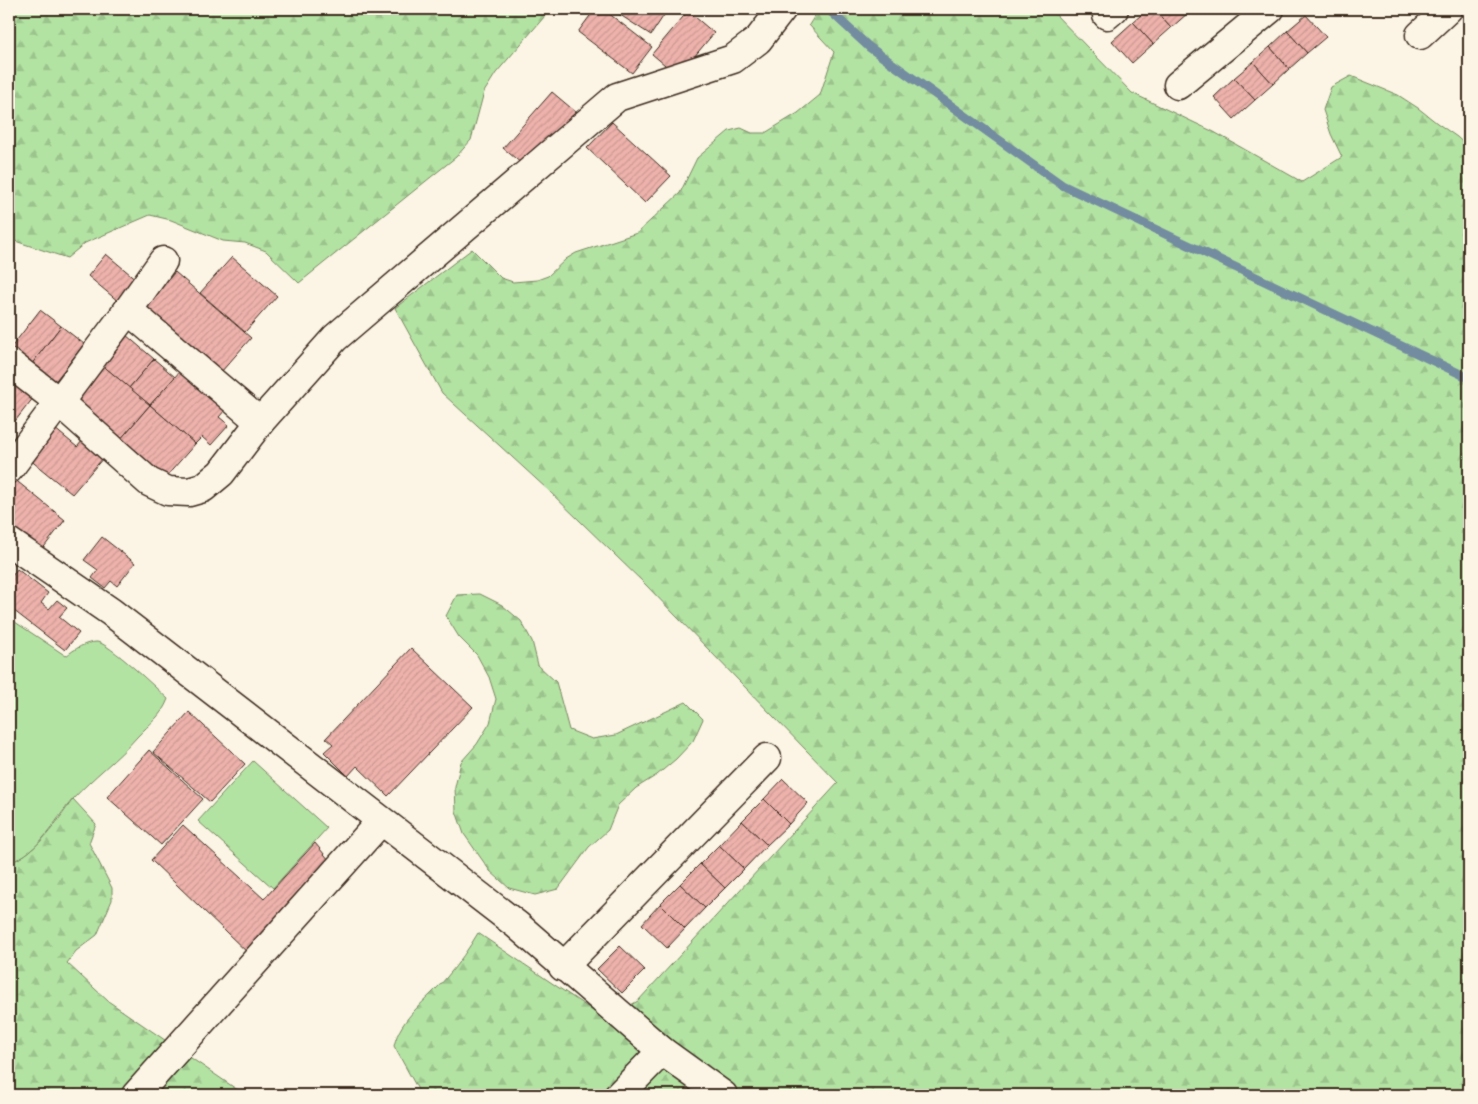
<svg xmlns="http://www.w3.org/2000/svg" width="1478" height="1104" viewBox="0 0 1478 1104" font-family="Itim,sans-serif">
	<style>
		.forest { fill: url(#forest-firs); stroke: #778660 }
		.green { fill: #b3e3a3; stroke: #778660 }
		.lines { fill: none; stroke-linecap: round; stroke-linejoin: round }
		.stream { stroke: #738ca0; stroke-width: 9 }
		.building { fill: url(#building-hatch); stroke: #3b2a1e }
		.street-casing { stroke: #3b2a1e; stroke-width: 31 }
		.secondary-casing { stroke: #3b2a1e; stroke-width: 31 }
		.street { stroke: #fcf5e5; stroke-width: 28 }
		.secondary { stroke: #fcf5e5; stroke-width: 28 }
	</style>
	<defs>
		<pattern id="forest-firs" width="22" height="20" patternUnits="userSpaceOnUse" patternTransform="scale(1.25)"><rect width="22" height="20" fill="#b3e3a3"/><path d="M5 1l3.5 6h-7zM16 11l3.5 6h-7z" fill="#9bc38c"/></pattern>
		<pattern id="building-hatch" width="6" height="6" patternUnits="userSpaceOnUse" patternTransform="scale(1.25)"><rect width="6" height="6" fill="#edb2ab"/><path d="M-1 1l2-2M0 6l6-6M5 7l2-2" fill="none" stroke="#cc9993"/></pattern>
	</defs>
	<rect width="100%" height="100%" fill="#fcf5e5"/>
	<filter id="ink" filterUnits="userSpaceOnUse"><feTurbulence type="fractalNoise" baseFrequency=".02" numOctaves="2"/><feDisplacementMap in="SourceGraphic" scale="10" xChannelSelector="R" yChannelSelector="G"/><feConvolveMatrix kernelMatrix="1 2 1 2 8 2 1 2 1" color-interpolation-filters="sRGB"/></filter>
	<g filter="url(#ink)">
		<g class="forest">
			<polygon points="9,9 551,9 496,73 484,92 471,140 456,157 299,283 266,251 245,243 223,241 171,220 150,215 85,243 67,258 9,239"/>
			<path d="M819,9H1050L1132,93L1214,132L1302,182L1342,157L1331,134L1323,110L1331,87L1351,76L1398,95L1418,108L1437,123L1457,137L1469,148V1095H421L394,1046C400,1017 429,999 447,977C459,963 469,948 478,933L605,1019L638,1001L838,783L645,584L547,489L442,393L395,308L472,249L501,278L513,282L537,280L548,276L566,259L576,253L637,233L680,193L697,158L729,131L741,128L752,133H765L798,113L820,95L834,52L809,25Z"/>
			<polygon points="480,594 502,605 521,621 532,641 538,665 556,682 569,730 592,739 616,735 686,702 703,719 693,741 676,759 657,775 636,788 618,805 608,830 589,847 558,889 535,895 509,888 490,871 464,834 456,811 455,787 461,762 477,744 490,723 496,699 489,677 477,655 459,637 446,616 457,595"/>
			<path d="M73,799L96,824L89,843L112,888V900L97,935L76,951L67,963L108,1001L245,1095H9V863C38,852 56,823 73,799Z"/>
		</g>
		<g class="green">
			<path d="M9,618L66,656C75,649 85,642 97,642C109,643 157,689 168,699C161,717 150,723 137,737C118,759 93,777 73,799C52,823 42,850 9,863Z"/>
			<polygon points="253,761 327,828 273,888 198,821"/>
		</g>
		<g class="lines">
			<polyline class="stream" points="828,9 869,47 1062,185 1469,378"/>
		</g>
		<g class="building">
			<polygon points="595,9 603,9 652,47 632,73 578,32"/>
			<polygon points="611,9 668,9 651,35"/>
			<polygon points="1083,9 1093,9 1088,14"/>
			<polygon points="1148,9 1154,9 1171,28 1153,44 1133,22"/>
			<polygon points="1154,9 1184,9 1188,13 1171,28"/>
			<polygon points="688,11 714,33 678,76 652,54"/>
			<polygon points="1306,15 1326,37 1307,53 1287,31"/>
			<polygon points="1133,22 1153,44 1132,63 1112,41"/>
			<polygon points="1287,31 1307,53 1289,69 1270,47"/>
			<polygon points="1270,47 1289,69 1273,84 1253,62"/>
			<polygon points="1253,62 1273,84 1255,100 1234,78"/>
			<polygon points="1234,78 1255,100 1234,119 1214,97"/>
			<polygon points="552,92 577,113 528,169 503,148"/>
			<polygon points="612,122 671,176 645,203 587,148"/>
			<polygon points="106,254 137,280 119,302 88,276"/>
			<polygon points="232,257 277,296 245,332 200,293"/>
			<polygon points="175,272 251,338 221,372 145,306"/>
			<polygon points="40,310 61,326 31,365 10,349"/>
			<polygon points="61,326 84,344 54,383 31,365"/>
			<polygon points="126,335 154,359 129,388 101,364"/>
			<polygon points="154,359 175,377 150,405 129,388"/>
			<polygon points="101,364 150,405 120,440 71,398"/>
			<polygon points="181,370 226,409 219,417 229,425 211,445 202,437 195,444 150,405"/>
			<polygon points="16,377 37,393 9,429 9,386"/>
			<polygon points="150,405 195,444 165,478 120,440"/>
			<polygon points="54,428 77,447 83,440 104,457 72,494 29,459"/>
			<polygon points="13,478 65,520 41,551 9,525 9,483"/>
			<polygon points="102,537 135,563 117,586 111,581 105,588 92,578 98,570 84,560"/>
			<polygon points="17,569 48,593 41,603 49,609 57,600 67,608 59,617 79,633 65,650 9,607 9,578 10,579"/>
			<polygon points="411,648 473,707 388,796 357,766 348,776 324,752 333,744 326,738"/>
			<polygon points="189,712 245,764 210,802 153,752"/>
			<polygon points="149,750 203,799 161,845 107,797"/>
			<polygon points="783,779 808,803 789,824 764,799"/>
			<polygon points="764,799 789,824 767,845 742,821"/>
			<polygon points="742,821 767,845 744,869 719,845"/>
			<polygon points="183,825 264,899 315,843 334,866 251,956 151,860"/>
			<polygon points="719,845 744,869 725,888 700,864"/>
			<polygon points="700,864 725,888 705,908 680,884"/>
			<polygon points="680,884 705,908 685,929 660,904"/>
			<polygon points="660,904 685,929 667,948 642,924"/>
			<polygon points="620,946 645,970 622,993 597,969"/>
		</g>
		<g class="lines">
			<defs>
				<g id="street">
					<polyline points="1107,15 1114,9"/>
					<polyline points="1420,35 1448,9"/>
					<polyline points="1178,85 1270,9"/>
					<polyline points="128,310 260,422"/>
					<polyline points="9,363 59,402 149,482 168,491 189,492 203,488 221,473 260,422 335,338 617,97 733,59 758,40 782,9"/>
					<polyline points="9,469 128,310 163,261"/>
					<polyline points="563,967 767,758"/>
					<polyline points="136,1095 381,821"/>
					<polyline points="619,1095 662,1051"/>
				</g>
				<polyline id="secondary" points="9,542 111,612 517,925 662,1051 723,1095"/>
			</defs>
			<use href="#street" class="street-casing"/>
			<use href="#secondary" class="secondary-casing"/>
			<use href="#street" class="street"/>
			<use href="#secondary" class="secondary"/>
		</g>
	</g>
	<rect width="1478" height="1104" fill="none" stroke="#fcf5e5" stroke-width="30"/>
	<rect x="15" y="15" width="1448" height="1074" fill="none" stroke="#3b2a1e" stroke-width="2" filter="url(#ink)"/>
</svg>
